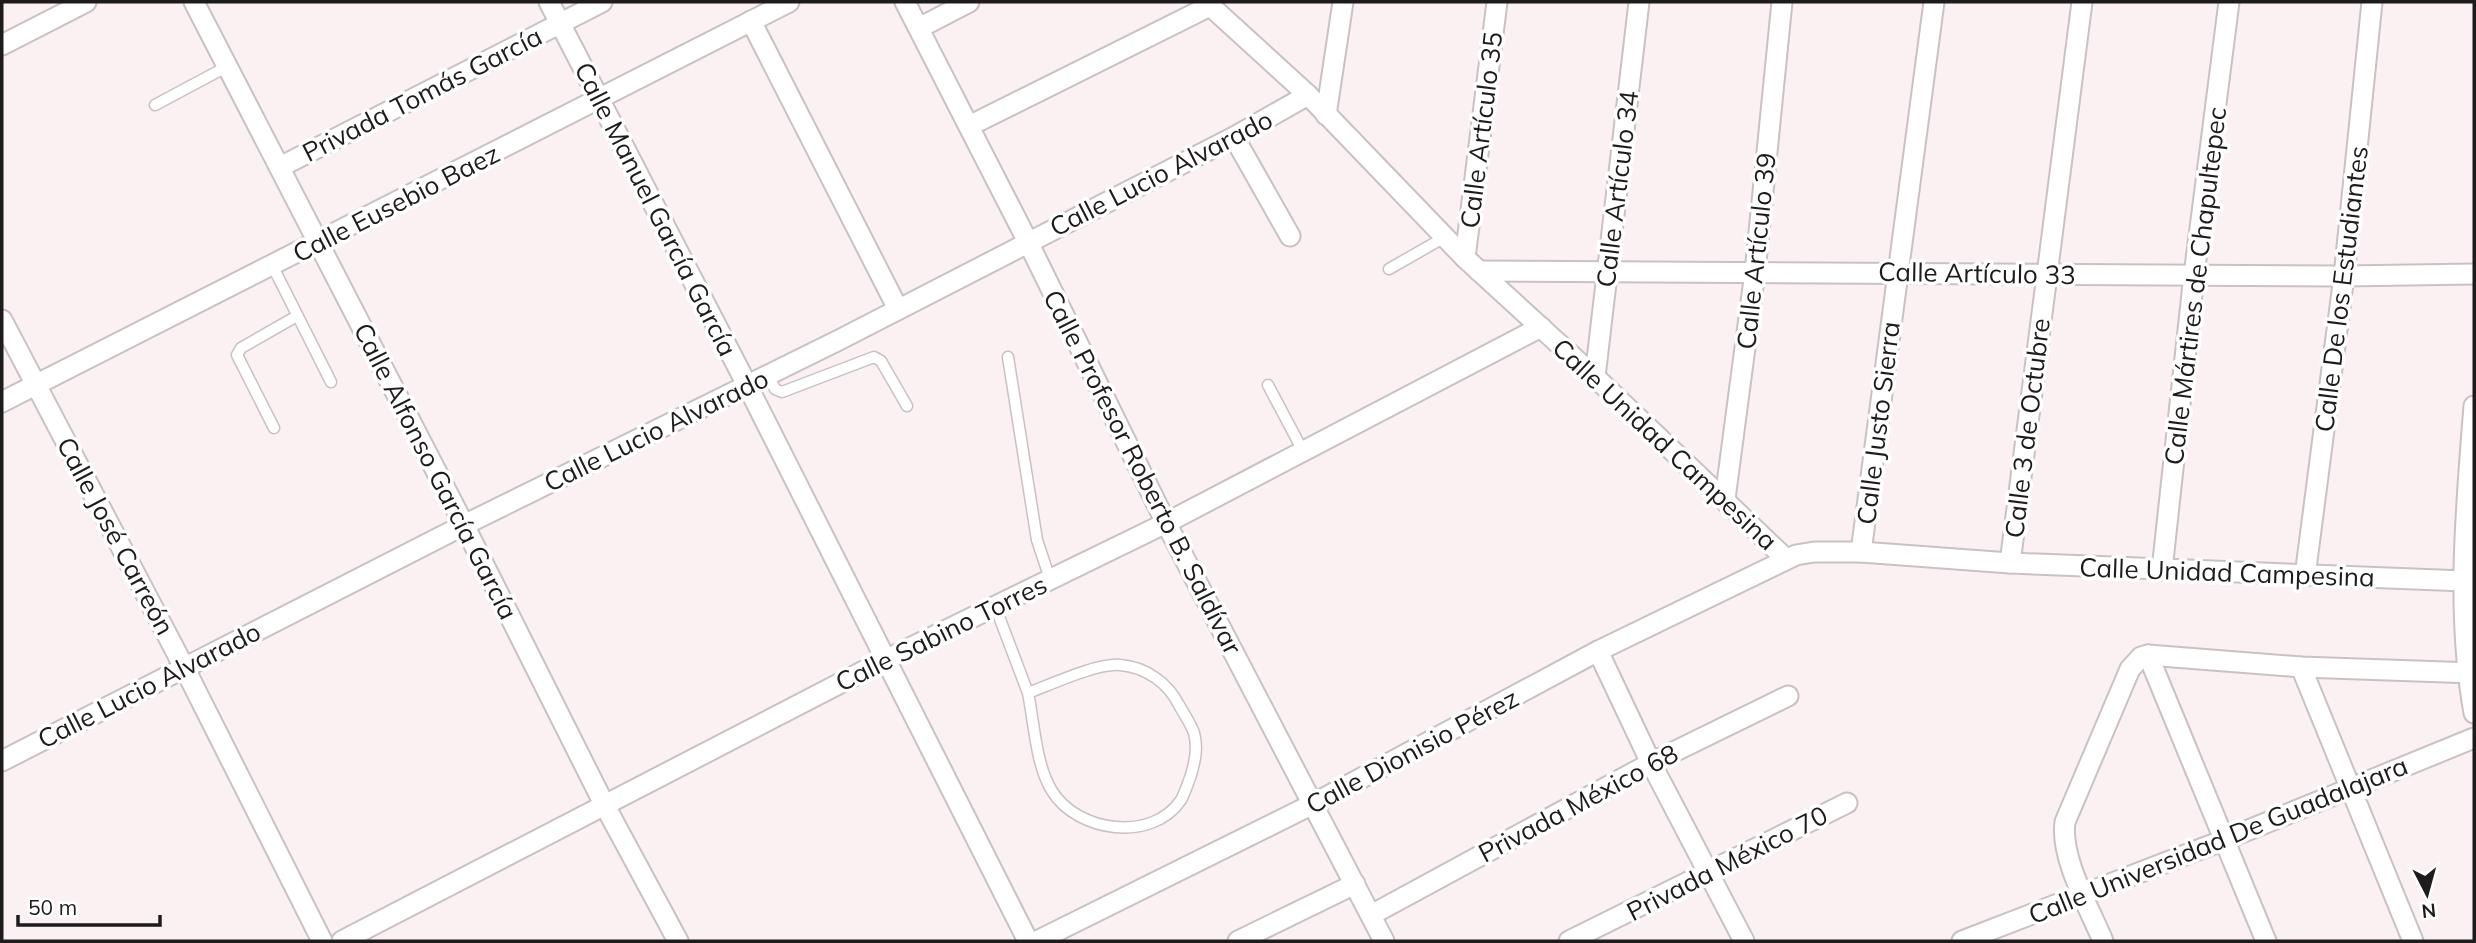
<svg xmlns="http://www.w3.org/2000/svg" width="2476" height="943" viewBox="0 0 2476 943" font-family="Mulish,sans-serif">
	<style>
		.lines { fill: none; stroke-linecap: round; stroke-linejoin: round }
		.service-casing { stroke: #cac1c3; stroke-width: 13 }
		.minor-casing { stroke: #cac1c3; stroke-width: 23 }
		.service { stroke: #fff; stroke-width: 10 }
		.minor { stroke: #fff; stroke-width: 19 }
		.labels { text-anchor: middle; dominant-baseline: central; stroke-width: 7; stroke-linejoin: round; paint-order: stroke }
		.street-label { font-size: 26px; fill: #1e1b1c; stroke: #fff }
	</style>
	<rect width="100%" height="100%" fill="#fbf1f3"/>
	<g class="lines">
		<defs>
			<g id="service">
				<polyline points="155,105 228,66"/>
				<polyline points="272,265 331,382"/>
				<polyline points="1389,269 1445,237"/>
				<polyline points="1008,357 1037,540 1050,579"/>
				<polyline points="768,375 775,389 782,392 874,357 881,361 907,406"/>
				<polyline points="1268,385 1303,451"/>
				<polyline points="274,428 237,355 241,348 297,316"/>
				<path d="M995,606L1028,693C1052,684 1097,663 1120,665C1146,667 1168,683 1179,705C1184,714 1191,724 1194,733C1198,748 1195,761 1191,775C1188,783 1185,793 1181,800C1152,843 1077,832 1052,791C1036,766 1034,722 1028,693"/>
			</g>
			<g id="minor">
				<polyline points="194,2 464,525 604,804 678,941"/>
				<polyline points="549,2 747,385 1028,941"/>
				<polyline points="905,2 1028,242 1166,523 1384,941"/>
				<polyline points="1206,2 1308,95 1465,258 1595,377 1786,559"/>
				<polyline points="751,21 898,309"/>
				<polyline points="919,28 969,2"/>
				<polyline points="2,45 86,2"/>
				<polyline points="1326,115 1343,2"/>
				<polyline points="969,126 1210,6"/>
				<polyline points="1234,137 1290,236"/>
				<polyline points="280,167 602,2"/>
				<polyline points="1465,258 1497,2"/>
				<polyline points="1479,271 2344,276 2474,274"/>
				<polyline points="2,320 184,667 322,941"/>
				<polyline points="1595,377 1639,2"/>
				<polyline points="2,402 789,2"/>
				<path d="M2474,406C2466,507 2456,613 2474,713"/>
				<polyline points="1725,499 1755,272 1782,2"/>
				<polyline points="1861,552 1934,2"/>
				<polyline points="2010,563 2082,2"/>
				<polyline points="2162,570 2194,275 2229,2"/>
				<polyline points="2305,576 2344,276 2372,2"/>
				<polyline points="1598,651 1651,763 1744,941"/>
				<polyline points="2148,655 2266,941"/>
				<polyline points="2301,667 2413,941"/>
				<polyline points="2,761 464,525 839,340 1234,137 1308,95"/>
				<polyline points="1371,915 1651,763 1788,696"/>
				<polyline points="342,941 885,660 1166,523 1541,327"/>
				<polyline points="1037,941 1313,804 1598,651 1796,555 1814,552 1861,552 2010,563 2465,581"/>
				<polyline points="1238,941 1355,884"/>
				<polyline points="1569,941 1847,803"/>
				<polyline points="1962,941 2224,840 2474,738"/>
				<path d="M2103,941C2089,907 2060,858 2065,822L2130,669L2141,657L2148,655L2301,667L2474,673"/>
			</g>
		</defs>
		<use href="#service" class="service-casing"/>
		<use href="#minor" class="minor-casing"/>
		<use href="#service" class="service"/>
		<use href="#minor" class="minor"/>
	</g>
	<g class="labels">
		<g class="street-label">
			<text transform="translate(422 94) rotate(-27)">Privada Tomás García</text>
			<text transform="translate(1481 130) rotate(-83)">Calle Artículo 35</text>
			<text transform="translate(1161 173) rotate(-27)">Calle Lucio Alvarado</text>
			<text transform="translate(1617 189) rotate(-83)">Calle Artículo 34</text>
			<text transform="translate(396 203) rotate(-27)">Calle Eusebio Baez</text>
			<text transform="translate(656 209) rotate(63)">Calle Manuel García García</text>
			<text transform="translate(1756 251) rotate(-84)">Calle Artículo 39</text>
			<text transform="translate(1977 273) rotate(1)">Calle Artículo 33</text>
			<text transform="translate(2195 286) rotate(-83)">Calle Mártires de Chapultepec</text>
			<text transform="translate(2341 289) rotate(-83)">Calle De los Estudiantes</text>
			<text transform="translate(1878 423) rotate(-83)">Calle Justo Sierra</text>
			<text transform="translate(2027 428) rotate(-83)">Calle 3 de Octubre</text>
			<text transform="translate(656 430) rotate(-26)">Calle Lucio Alvarado</text>
			<text transform="translate(1665 444) rotate(43)">Calle Unidad Campesina</text>
			<text transform="translate(436 471) rotate(63)">Calle Alfonso García García</text>
			<text transform="translate(1143 472) rotate(63)">Calle Profesor Roberto B. Saldívar</text>
			<text transform="translate(116 536) rotate(62)">Calle José Carreón</text>
			<text transform="translate(2227 572) rotate(2)">Calle Unidad Campesina</text>
			<text transform="translate(941 633) rotate(-26)">Calle Sabino Torres</text>
			<text transform="translate(149 685) rotate(-27)">Calle Lucio Alvarado</text>
			<text transform="translate(1412 751) rotate(-28)">Calle Dionisio Pérez</text>
			<text transform="translate(1578 803) rotate(-28)">Privada México 68</text>
			<text transform="translate(2218 840) rotate(-22)">Calle Universidad De Guadalajara</text>
			<text transform="translate(1727 863) rotate(-27)">Privada México 70</text>
		</g>
	</g>
	<rect width="2476" height="943" fill="none" stroke="#1e1b1c" stroke-width="7"/>
	<g transform="translate(2427 894) rotate(174)" stroke="#ffffff" stroke-width="5" paint-order="stroke">
	<path d="M0-5L12 26L0 18L-12 26Z" fill="#1e1b1c"/>
	<text y="-10" font-size="19" font-weight="bold" text-anchor="middle" fill="#1e1b1c">N</text>
	</g>
	<path d="M18 915v10h142v-10" fill="none" stroke="#1e1b1c" stroke-width="3.5"/>
	<text x="28" y="915" font-size="21" fill="#1e1b1c" stroke="#ffffff" stroke-width="5" paint-order="stroke">50 m</text>
</svg>
